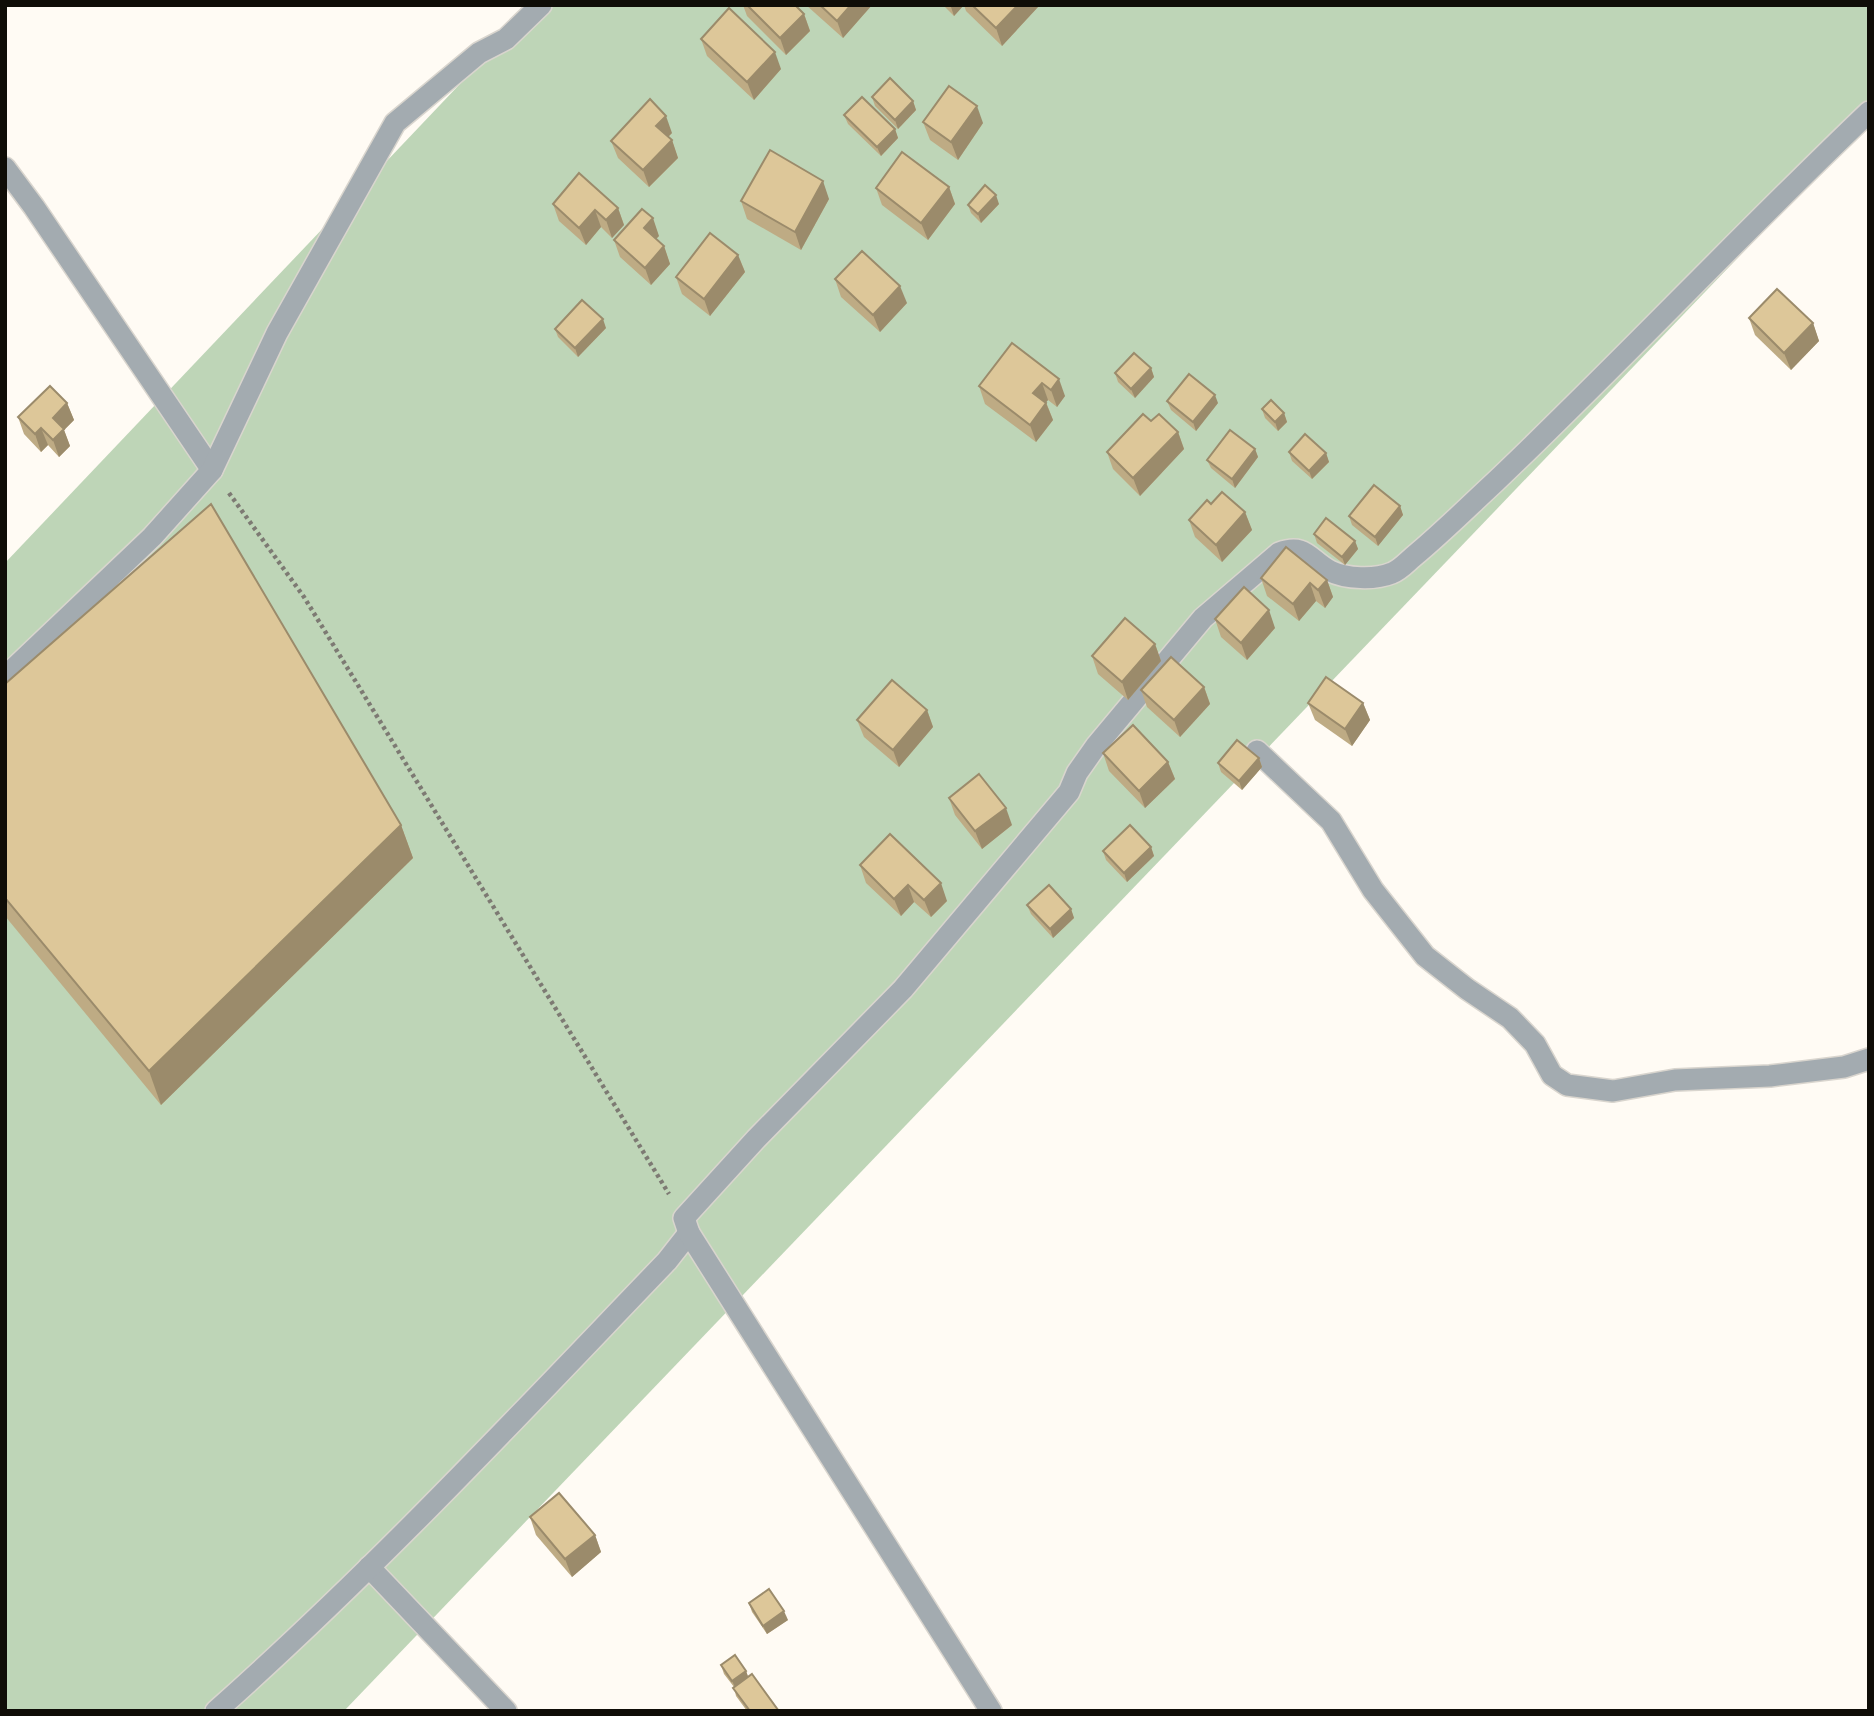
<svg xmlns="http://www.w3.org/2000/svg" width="1874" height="1716" viewBox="0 0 1874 1716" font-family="'Crimson Pro',serif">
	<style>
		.green { fill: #bed5b7 }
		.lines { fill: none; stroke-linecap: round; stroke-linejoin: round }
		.minor-casing { stroke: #d9d5ce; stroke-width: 24 }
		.path { stroke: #7d7a73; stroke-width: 4.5; stroke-dasharray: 3.5 3.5; stroke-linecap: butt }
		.minor { stroke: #a3abb0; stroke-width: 21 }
		.wall { fill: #beab84 }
		.shaded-wall { fill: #9b8b6b }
		.building { fill: #ddc799; stroke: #9b8b6b; stroke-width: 2 }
	</style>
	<rect width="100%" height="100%" fill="#fffbf4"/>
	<polygon class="green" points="535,5 1869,5 1869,121 344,1711 5,1711 5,563"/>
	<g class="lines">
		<defs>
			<g id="minor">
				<polyline points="5,168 34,207 212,470"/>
				<polyline points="5,677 152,537 212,470 277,333 395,123 479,53 506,39 541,5"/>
				<polyline points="1257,751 1331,821 1373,890 1425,956 1467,989 1510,1018 1535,1044 1552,1075 1567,1085 1613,1091 1675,1080 1770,1076 1844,1067 1869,1059"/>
				<polyline points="369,1567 506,1711"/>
				<path d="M216,1711C375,1570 520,1414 667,1261L689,1233"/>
				<path d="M991,1711L689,1233L684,1218L756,1139L903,989L1069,792L1077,773L1096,746L1203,618L1279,553C1306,543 1309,560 1330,571C1346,579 1375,580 1392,573C1400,570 1407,562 1413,557C1442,533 1468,507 1495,482C1622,361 1742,233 1869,112"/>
			</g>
		</defs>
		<use href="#minor" class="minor-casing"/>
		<polyline class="path" points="229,493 304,597 669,1194"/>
		<use href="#minor" class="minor"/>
	</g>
	<g class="wall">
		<polygon points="743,5 795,5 804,14 810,31 786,55 747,16"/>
		<polygon points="806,5 872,5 843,38"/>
		<polygon points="943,5 964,5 954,16"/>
		<polygon points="964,5 1038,5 1038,7 1002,46 966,11"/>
		<polygon points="701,39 781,69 754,100 707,56"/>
		<polygon points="872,97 913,101 916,110 898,129 875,106"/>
		<polygon points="844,115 895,129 898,138 881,156 848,124"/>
		<polygon points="923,122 983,123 958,160 930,140"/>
		<polygon points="672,133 668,137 672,140 678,158 649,187 618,158 611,141"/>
		<polygon points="949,187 955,204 928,240 882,205 876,188"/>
		<polygon points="829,199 801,250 747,219 741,201"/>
		<polygon points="553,204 618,208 624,225 612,238 601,227 586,245 559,221"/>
		<polygon points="999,204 981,223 971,213 968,205"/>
		<polygon points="659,236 656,239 664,246 670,264 651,285 620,257 614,240"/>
		<polygon points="738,255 745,272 710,316 682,294 676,277"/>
		<polygon points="835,279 907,303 880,332 841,297"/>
		<polygon points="1749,318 1813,323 1819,341 1791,370 1755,335"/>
		<polygon points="606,328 578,357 558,337 555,329"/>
		<polygon points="1012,343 1065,396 1057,407 1048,400 1046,402 1053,420 1036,442 985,404 979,386"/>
		<polygon points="1151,368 1154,377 1135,398 1118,382 1115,373"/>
		<polygon points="1167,401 1218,403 1196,431 1171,410"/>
		<polygon points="67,403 74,420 64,430 70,446 59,457 48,445 41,452 24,434 18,417"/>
		<polygon points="1262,409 1284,413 1287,422 1278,431 1265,418"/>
		<polygon points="1151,421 1178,432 1184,449 1140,496 1113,469 1107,452"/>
		<polygon points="1255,449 1258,457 1235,488 1211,468 1207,460"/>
		<polygon points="1289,452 1326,453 1329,462 1312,479 1292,461"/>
		<polygon points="1400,506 1403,515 1378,546 1352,525 1349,516"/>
		<polygon points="1245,512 1252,530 1222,562 1195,537 1189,520"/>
		<polygon points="1314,534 1355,541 1358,549 1345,565 1317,543"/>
		<polygon points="1261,578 1327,580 1333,597 1325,608 1316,601 1299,621 1267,596"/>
		<polygon points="1215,619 1275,628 1247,660 1221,637"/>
		<polygon points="1155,644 1161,661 1128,700 1098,674 1092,656"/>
		<polygon points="5,684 401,825 413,858 161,1105 5,916"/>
		<polygon points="1204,687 1210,704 1180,737 1147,707 1141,690"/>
		<polygon points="1308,703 1363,703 1370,720 1352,746 1315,720"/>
		<polygon points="927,710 933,727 899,767 864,737 857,720"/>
		<polygon points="1103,753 1168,762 1175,779 1145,808 1109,771"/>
		<polygon points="1259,758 1262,767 1242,790 1221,772 1218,763"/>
		<polygon points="949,798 1012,825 982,849 955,815"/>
		<polygon points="1151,847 1154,856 1127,882 1106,860 1103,851"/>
		<polygon points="860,865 947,901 931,917 914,902 901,916 866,883"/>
		<polygon points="1027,905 1071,909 1074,918 1053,938 1031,914"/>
		<polygon points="530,1517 595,1535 601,1552 572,1577 536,1535"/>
		<polygon points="749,1603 788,1620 767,1634 752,1612"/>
		<polygon points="721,1665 746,1671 748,1677 752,1674 778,1711 747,1711 736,1696 734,1687 724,1674"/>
	</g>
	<g class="shaded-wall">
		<polygon points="851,5 872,5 843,38 837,21"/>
		<polygon points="952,5 964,5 954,16 951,7"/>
		<polygon points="1018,5 1038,5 1038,7 1002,46 996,28"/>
		<polygon points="804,14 810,31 786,55 780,38"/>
		<polygon points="775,52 781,69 754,100 747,82"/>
		<polygon points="913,101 916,110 898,129 895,120"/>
		<polygon points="977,106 983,123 958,160 951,142"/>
		<polygon points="666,116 672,133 662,143 656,126"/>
		<polygon points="895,129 898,138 881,156 877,147"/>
		<polygon points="672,140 678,158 649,187 643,170"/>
		<polygon points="823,181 829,199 801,250 795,232"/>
		<polygon points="949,187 955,204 928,240 921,223"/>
		<polygon points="996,195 999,204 981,223 978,214"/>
		<polygon points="618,208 624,225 612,238 606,220"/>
		<polygon points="595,210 601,227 586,245 579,228"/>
		<polygon points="653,218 659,236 650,245 644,228"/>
		<polygon points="664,246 670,264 651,285 645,268"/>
		<polygon points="738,255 745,272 710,316 704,299"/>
		<polygon points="900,286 907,303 880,332 873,315"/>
		<polygon points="603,319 606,328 578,357 575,348"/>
		<polygon points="1813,323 1819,341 1791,370 1784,353"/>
		<polygon points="1151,368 1154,377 1135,398 1131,389"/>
		<polygon points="1059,379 1065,396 1057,407 1051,390"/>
		<polygon points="1042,383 1048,400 1040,410 1033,393"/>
		<polygon points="1215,395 1218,403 1196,431 1193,422"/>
		<polygon points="67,403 74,420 64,430 70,446 59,457 53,440 53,418"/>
		<polygon points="1046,403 1053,420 1036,442 1030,425"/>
		<polygon points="1284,413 1287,422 1278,431 1275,422"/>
		<polygon points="41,428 48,445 41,452 35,434"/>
		<polygon points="1178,432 1184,449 1140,496 1133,478"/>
		<polygon points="1255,449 1258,457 1235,488 1232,479"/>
		<polygon points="1326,453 1329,462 1312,479 1309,471"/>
		<polygon points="1400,506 1403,515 1378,546 1375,537"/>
		<polygon points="1245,512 1252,530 1222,562 1216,545"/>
		<polygon points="1355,541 1358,549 1345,565 1342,557"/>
		<polygon points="1327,580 1333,597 1325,608 1318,590"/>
		<polygon points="1310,583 1316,601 1299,621 1293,604"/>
		<polygon points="1269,610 1275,628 1247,660 1241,643"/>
		<polygon points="1155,644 1161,661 1128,700 1122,682"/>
		<polygon points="1204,687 1210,704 1180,737 1174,720"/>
		<polygon points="1363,703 1370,720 1352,746 1345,729"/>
		<polygon points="927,710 933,727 899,767 893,750"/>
		<polygon points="1259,758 1262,767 1242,790 1239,781"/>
		<polygon points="1168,762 1175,779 1145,808 1139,791"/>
		<polygon points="1006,808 1012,825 982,849 975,831"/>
		<polygon points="401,825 413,858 161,1105 149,1071"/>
		<polygon points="1151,847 1154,856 1127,882 1124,873"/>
		<polygon points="941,883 947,901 931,917 924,900"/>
		<polygon points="908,885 914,902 901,916 894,899"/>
		<polygon points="1071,909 1074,918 1053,938 1050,929"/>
		<polygon points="595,1535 601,1552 572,1577 565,1559"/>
		<polygon points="784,1611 788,1620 767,1634 763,1626"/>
		<polygon points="746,1671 749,1679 736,1689 732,1681"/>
	</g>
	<g class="building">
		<polygon points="747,5 795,5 804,14 780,38"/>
		<polygon points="820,5 851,5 837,21"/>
		<polygon points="972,5 1018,5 996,28"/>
		<polygon points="729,8 775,52 747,82 701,39"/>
		<polygon points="890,78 913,101 895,120 872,97"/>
		<polygon points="949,86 977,106 951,142 923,122"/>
		<polygon points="862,97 895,129 877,147 844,115"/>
		<polygon points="650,99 666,116 656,126 672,140 643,170 611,141"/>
		<polygon points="770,150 823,181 795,232 741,201"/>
		<polygon points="902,152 949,187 921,223 876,188"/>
		<polygon points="579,173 618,208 606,220 595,210 579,228 553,204"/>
		<polygon points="985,185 996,195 978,214 968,205"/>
		<polygon points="642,209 653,218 644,228 664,246 645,268 614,240"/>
		<polygon points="710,233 738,255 704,299 676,277"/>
		<polygon points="862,251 900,286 873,315 835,279"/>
		<polygon points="1777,289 1813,323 1784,353 1749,318"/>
		<polygon points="582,300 603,319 575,348 555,329"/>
		<polygon points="1012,343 1059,379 1051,390 1042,383 1033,393 1046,403 1030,425 979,386"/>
		<polygon points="1134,353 1151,368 1131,389 1115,373"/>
		<polygon points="1189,374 1215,395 1193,422 1167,401"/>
		<polygon points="50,386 67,403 53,418 64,429 53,440 41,428 35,434 18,417"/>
		<polygon points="1271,400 1284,413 1275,422 1262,409"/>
		<polygon points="1143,414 1151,421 1159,414 1178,432 1133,478 1107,452"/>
		<polygon points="1230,430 1255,449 1232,479 1207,460"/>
		<polygon points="1305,434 1326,453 1309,471 1289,452"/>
		<polygon points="1374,485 1400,506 1375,537 1349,516"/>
		<polygon points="1222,492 1245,512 1216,545 1189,520 1207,500 1211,504"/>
		<polygon points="211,504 401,825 149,1071 5,898 5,684"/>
		<polygon points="1326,518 1355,541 1342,557 1314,534"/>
		<polygon points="1286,547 1327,580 1318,590 1310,583 1293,604 1261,578"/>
		<polygon points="1244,587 1269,610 1241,643 1215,619"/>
		<polygon points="1125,618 1155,644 1122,682 1092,656"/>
		<polygon points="1171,657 1204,687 1174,720 1141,690"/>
		<polygon points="1326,677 1363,703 1345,729 1308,703"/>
		<polygon points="892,680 927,710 893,750 857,720"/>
		<polygon points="1133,725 1168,762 1139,791 1103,753"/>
		<polygon points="1237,740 1259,758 1239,781 1218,763"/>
		<polygon points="979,774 1006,808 975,831 949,798"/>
		<polygon points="1130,825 1151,847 1124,873 1103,851"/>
		<polygon points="890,834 941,883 924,900 908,885 894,899 860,865"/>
		<polygon points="1049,885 1071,909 1050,929 1027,905"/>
		<polygon points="559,1493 595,1535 565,1559 530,1517"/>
		<polygon points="769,1589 784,1611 763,1626 749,1603"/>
		<polygon points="735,1655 746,1671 732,1681 721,1665"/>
		<polygon points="752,1674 778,1710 777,1711 750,1711 733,1688"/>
	</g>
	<rect width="1874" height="1716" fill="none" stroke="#0f0d07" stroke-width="14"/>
</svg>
